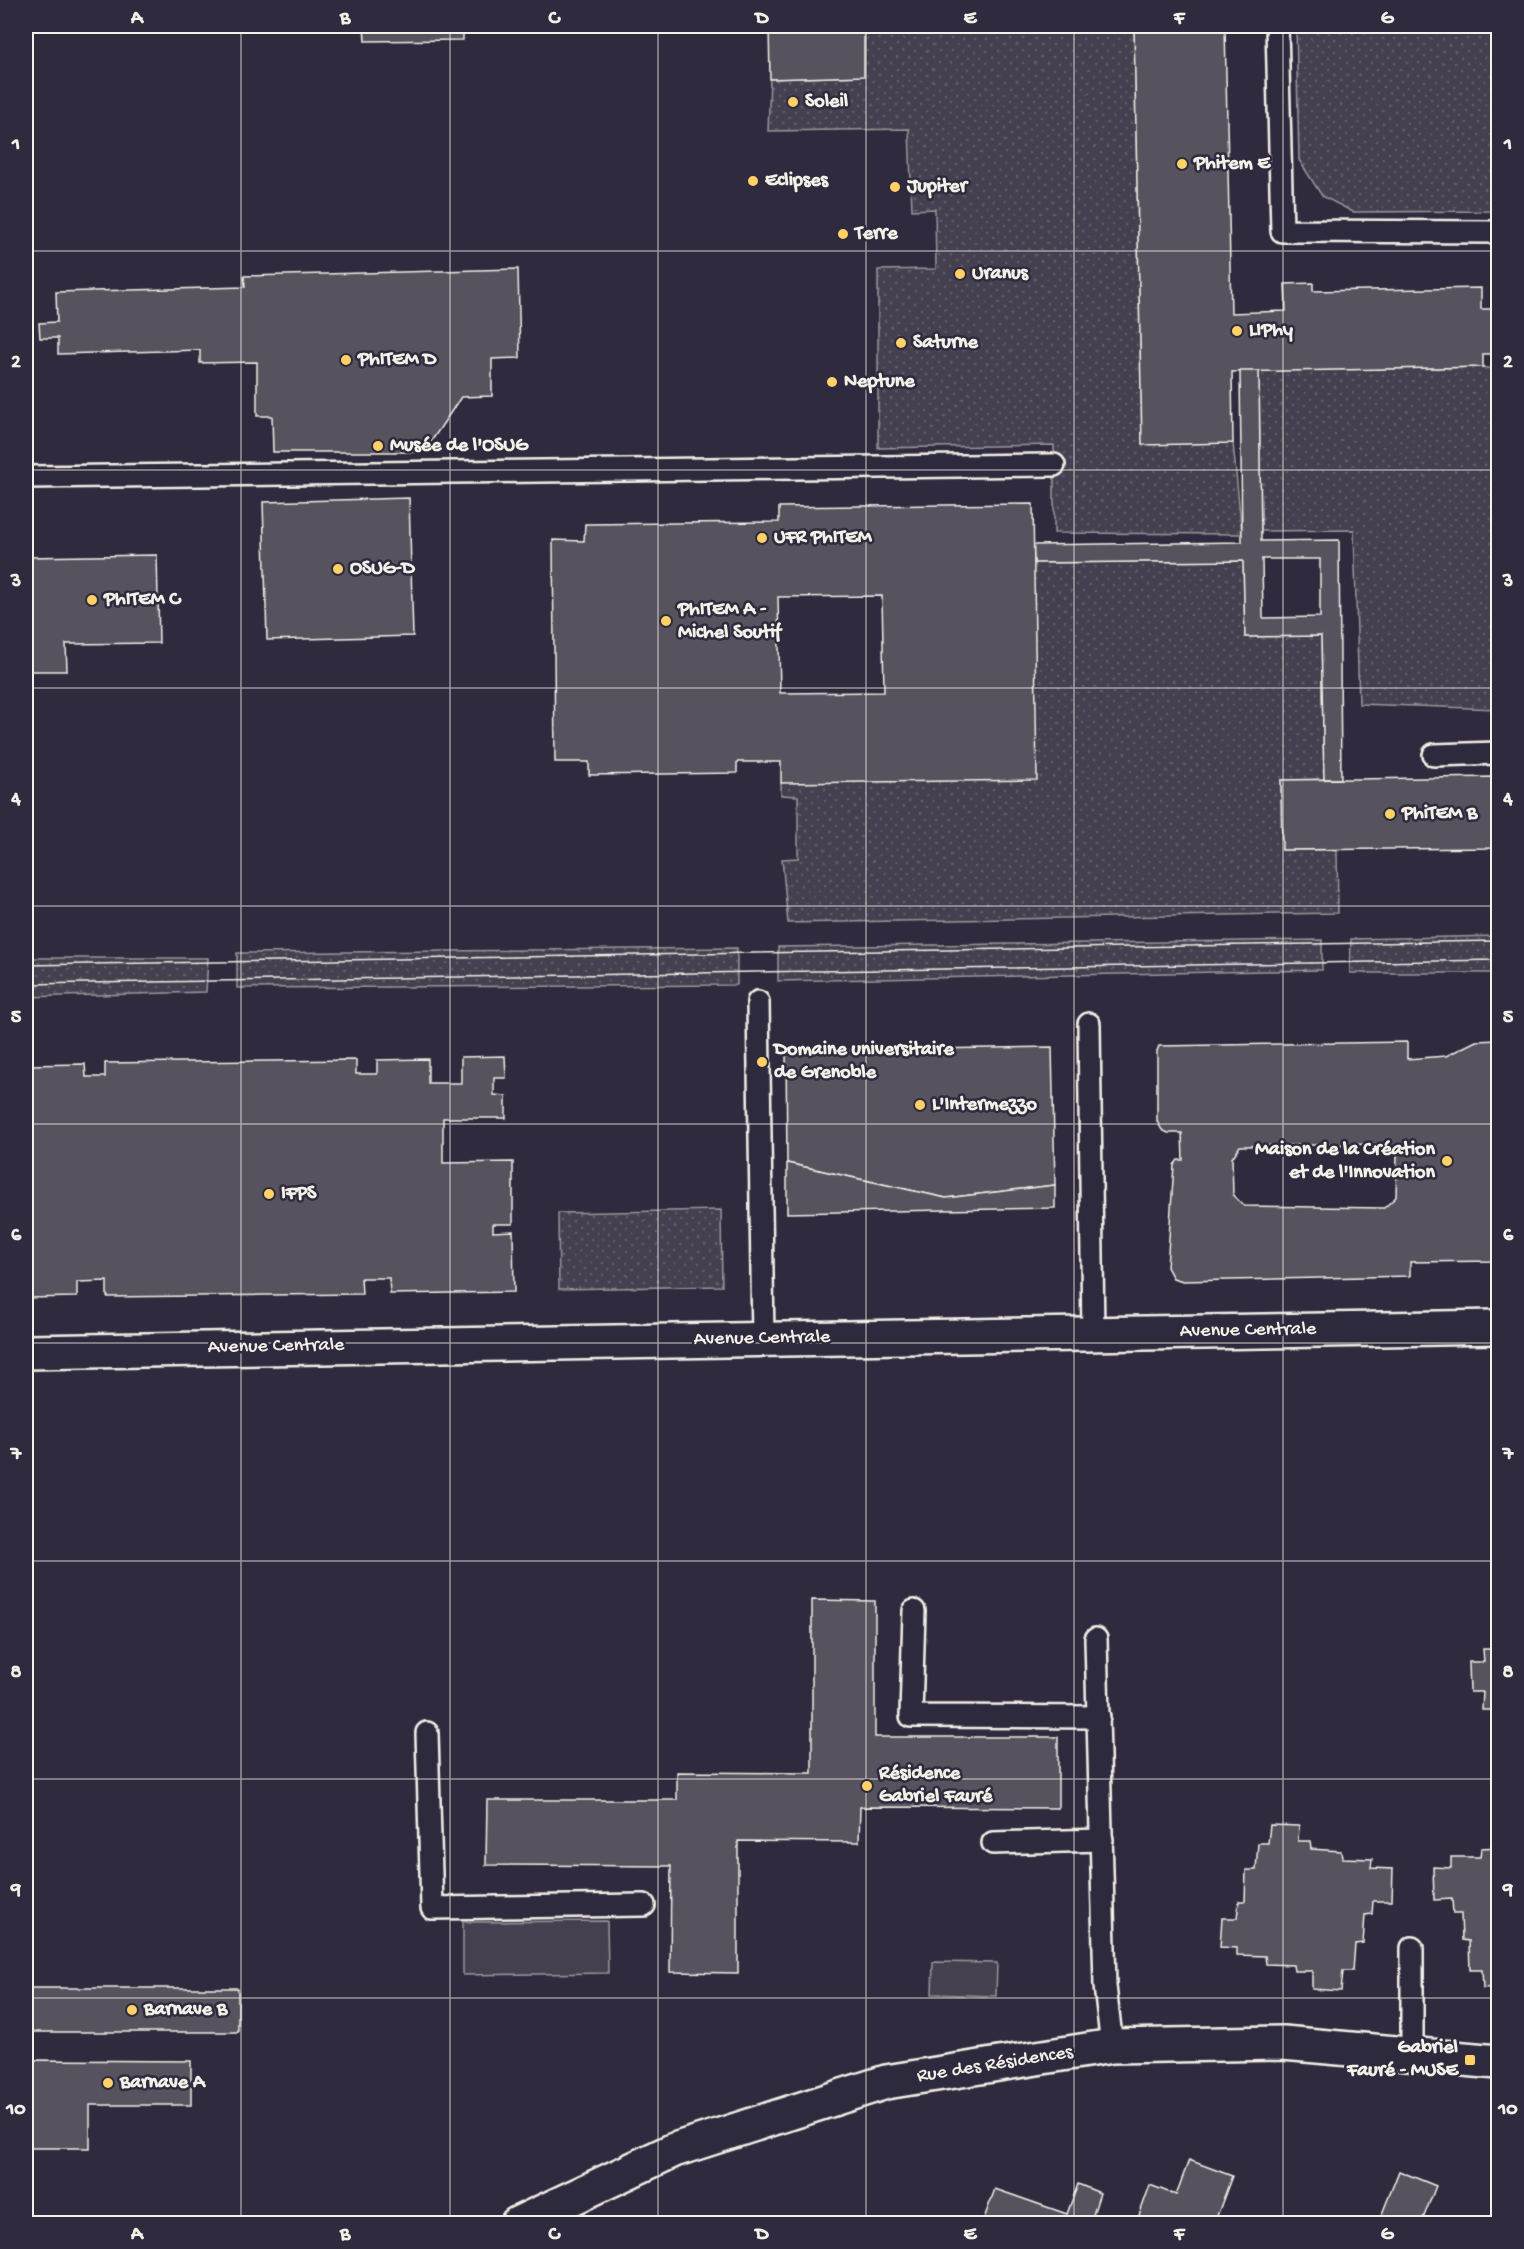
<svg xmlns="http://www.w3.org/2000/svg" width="1524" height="2249" viewBox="0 0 1524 2249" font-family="'Gochi Hand',sans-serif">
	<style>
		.grass { fill: url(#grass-dots); stroke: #9c989c; stroke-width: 1.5 }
		.pitch { fill: #454050; stroke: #9c989c; stroke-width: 1.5 }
		.building { fill: #56525f; stroke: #f4f1e8; stroke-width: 1.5; fill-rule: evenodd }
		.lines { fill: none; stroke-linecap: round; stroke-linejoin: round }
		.lane-casing { stroke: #f4f1e8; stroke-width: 26 }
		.street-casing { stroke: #f4f1e8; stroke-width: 38 }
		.secondary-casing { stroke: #f4f1e8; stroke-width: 38 }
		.lane { stroke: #2f2a3d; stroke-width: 21 }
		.street { stroke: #2f2a3d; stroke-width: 33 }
		.secondary { stroke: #2f2a3d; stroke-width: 33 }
		.tram { stroke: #f4f1e8; stroke-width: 1.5 }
		.grid { fill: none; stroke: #f4f1e8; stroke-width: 1.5; stroke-opacity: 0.55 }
		.poi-dot { fill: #ffd166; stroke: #2f2a3d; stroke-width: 2 }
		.labels { text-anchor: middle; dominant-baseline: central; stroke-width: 5; stroke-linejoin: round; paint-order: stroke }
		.poi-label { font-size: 20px; font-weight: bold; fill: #f4f1e8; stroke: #2f2a3d; text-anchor: start }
		.street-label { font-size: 20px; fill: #f4f1e8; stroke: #2f2a3d }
		.neatline { fill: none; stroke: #f4f1e8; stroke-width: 2 }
		.grid-label { font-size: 20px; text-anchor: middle; font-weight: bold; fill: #f4f1e8 }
	</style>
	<defs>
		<pattern id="grass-dots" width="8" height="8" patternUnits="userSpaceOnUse" patternTransform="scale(1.5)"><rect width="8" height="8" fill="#454050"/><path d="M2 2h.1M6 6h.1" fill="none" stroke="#605c69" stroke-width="1.8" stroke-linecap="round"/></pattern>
	</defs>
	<rect width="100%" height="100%" fill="#2f2a3d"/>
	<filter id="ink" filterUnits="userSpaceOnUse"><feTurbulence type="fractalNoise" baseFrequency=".0167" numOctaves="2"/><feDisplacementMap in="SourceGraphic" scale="12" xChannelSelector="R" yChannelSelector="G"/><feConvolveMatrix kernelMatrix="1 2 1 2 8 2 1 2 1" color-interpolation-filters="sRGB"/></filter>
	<g filter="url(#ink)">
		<g class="grass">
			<polygon points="864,26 1134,26 1142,444 1233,443 1242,534 1054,533 1054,445 878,448 878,270 936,269 935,209 912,210 909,129 768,131 770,79 864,76"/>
			<polygon points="1296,26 1498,26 1498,211 1353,212 1322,196 1299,160"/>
			<polygon points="1483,367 1498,370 1498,709 1359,704 1354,530 1261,531 1259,371"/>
			<polygon points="1243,561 1245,637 1321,636 1324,779 1281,780 1282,850 1337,850 1338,913 788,923 782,859 798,858 798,796 781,795 781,783 1034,563"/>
			<polygon points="1498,936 1498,973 1350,973 1351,939"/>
			<polygon points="1322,940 1322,970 778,981 778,947"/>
			<polygon points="737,948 737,985 237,988 237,953"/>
			<polygon points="26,958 208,958 206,992 26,997"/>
			<polygon points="721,1210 722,1286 559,1289 558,1213"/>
		</g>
		<g class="pitch">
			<polygon points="607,1921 608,1973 463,1975 463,1922"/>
			<polygon points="933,1962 997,1963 996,1996 932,1994"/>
		</g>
		<g class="building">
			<polygon points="364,26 463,26 463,40 365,41"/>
			<polygon points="769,26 864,26 864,76 770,79"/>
			<polygon points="1134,26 1225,26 1231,313 1286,311 1285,284 1313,283 1313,291 1481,288 1481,309 1498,309 1498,354 1483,354 1483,367 1232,372 1233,443 1142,445"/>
			<polygon points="518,269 520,358 492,359 492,396 461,397 424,452 273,452 272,416 257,416 257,362 200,363 200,350 58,354 58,338 40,338 39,323 57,322 56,292 245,287 244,276"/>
			<path d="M1240,371H1259L1261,541L1339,540L1341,779H1324L1321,636L1245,637L1243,561L1034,563L1033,545L1242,542ZM1262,559H1320V617L1263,618Z"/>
			<polygon points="409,498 413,636 267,640 263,502"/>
			<path d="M1033,504L1037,780L781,783V762H737V773L589,775V762H555L553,540L584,541L585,524L779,522V507ZM882,596L884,692L780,693L778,597Z"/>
			<polygon points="157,555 159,643 66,644 67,671 26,671 26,557"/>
			<polygon points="1498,777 1498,848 1282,850 1281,780"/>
			<path d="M1498,1040V1261L1410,1262V1276L1183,1281L1173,1278L1167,1267L1174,1165L1178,1160H1183L1182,1133H1168L1162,1130L1157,1121V1051L1159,1046L1407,1042V1059L1446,1056L1476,1041ZM1386,1144L1397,1155L1396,1197L1384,1208L1244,1206L1233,1195L1232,1158L1240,1146Z"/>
			<polygon points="1052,1047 1055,1185 946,1198 787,1163 786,1051"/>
			<polygon points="505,1056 506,1078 494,1078 494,1095 506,1096 506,1118 443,1118 443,1163 513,1162 513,1224 493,1224 493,1232 513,1231 514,1292 390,1294 389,1278 361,1278 362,1294 107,1297 107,1281 77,1282 77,1297 26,1298 26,1065 85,1064 86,1077 105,1077 105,1063 356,1060 356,1074 377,1074 377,1060 428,1059 428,1083 461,1083 461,1057"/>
			<polygon points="787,1163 946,1198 1055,1185 1055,1208 787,1213"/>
			<polygon points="812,1600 875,1601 875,1737 1058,1737 1058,1808 860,1807 859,1842 738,1841 738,1973 670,1972 671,1866 486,1865 487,1800 677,1800 677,1772 812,1773"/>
			<polygon points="1483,1649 1498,1649 1498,1716 1498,1710 1482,1710 1483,1692 1470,1692 1469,1662 1484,1662"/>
			<polygon points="1270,1825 1299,1826 1298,1841 1310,1841 1311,1849 1341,1851 1342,1858 1372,1859 1371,1868 1393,1869 1392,1901 1373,1901 1372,1914 1365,1915 1363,1943 1355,1944 1353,1971 1343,1971 1341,1991 1312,1989 1312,1971 1294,1971 1293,1965 1266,1964 1265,1956 1237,1955 1237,1948 1220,1947 1222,1918 1237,1918 1239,1901 1245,1901 1246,1870 1256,1870 1258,1843 1268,1843"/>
			<polygon points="1498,1847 1498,1987 1483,1988 1482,1970 1470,1970 1469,1941 1462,1940 1461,1914 1453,1914 1452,1899 1434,1900 1433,1867 1451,1868 1451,1857 1480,1857 1481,1848"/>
			<rect x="26" y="1988" width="212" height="44"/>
			<polygon points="26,2060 191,2061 191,2105 90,2105 90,2148 26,2148"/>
			<polygon points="1189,2160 1232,2176 1214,2224 1205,2224 1196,2220 1195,2224 1136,2224 1150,2185 1176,2195"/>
			<polygon points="1399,2171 1436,2186 1421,2224 1378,2224"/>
			<polygon points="1078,2184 1100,2193 1090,2224 982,2224 995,2189 1067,2214"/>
		</g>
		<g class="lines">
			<defs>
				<g id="lane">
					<polyline points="1277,26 1282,231 1498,232"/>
					<polyline points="26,477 1054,465"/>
					<polyline points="1434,755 1498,753"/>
					<polyline points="758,1002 763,1339"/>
					<polyline points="1089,1024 1093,1334"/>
					<polyline points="914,1611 911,1716 1099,1717"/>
					<polyline points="1096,1639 1105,1986 1112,2046"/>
					<polyline points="427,1733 432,1908 644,1905"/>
					<polyline points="993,1843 1102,1840"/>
					<polyline points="1412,1948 1412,2055"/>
				</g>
				<polyline id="street" points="26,1352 1498,1327"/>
				<polyline id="secondary" points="517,2224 674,2150 886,2082 1112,2046 1283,2043 1498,2062"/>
			</defs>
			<use href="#lane" class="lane-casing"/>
			<use href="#street" class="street-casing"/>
			<use href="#secondary" class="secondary-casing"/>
			<use href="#lane" class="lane"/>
			<use href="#street" class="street"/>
			<use href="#secondary" class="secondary"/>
			<g class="tram">
				<polyline points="26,965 1498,941"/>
				<polyline points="26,984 1498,960"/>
			</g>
		</g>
	</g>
	<path class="grid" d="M241,26V2224M450,26V2224M658,26V2224M866,26V2224M1074,26V2224M1283,26V2224M26,251H1498M26,470H1498M26,688H1498M26,906H1498M26,1124H1498M26,1343H1498M26,1561H1498M26,1779H1498M26,1998H1498"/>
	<g class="poi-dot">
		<circle cx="793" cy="102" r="6"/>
		<circle cx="1182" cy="164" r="6"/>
		<circle cx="753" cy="181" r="6"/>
		<circle cx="895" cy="187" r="6"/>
		<circle cx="843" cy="234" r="6"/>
		<circle cx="960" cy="274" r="6"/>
		<circle cx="1237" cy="331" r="6"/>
		<circle cx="901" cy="343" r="6"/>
		<circle cx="346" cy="360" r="6"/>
		<circle cx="832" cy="382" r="6"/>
		<circle cx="378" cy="446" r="6"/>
		<circle cx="762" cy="538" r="6"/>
		<circle cx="338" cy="569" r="6"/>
		<circle cx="92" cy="600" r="6"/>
		<circle cx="666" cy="621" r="6"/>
		<circle cx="1390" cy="814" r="6"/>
		<circle cx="762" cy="1062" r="6"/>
		<circle cx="920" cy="1105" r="6"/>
		<circle cx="1447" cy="1161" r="6"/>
		<circle cx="269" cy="1194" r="6"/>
		<circle cx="867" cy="1786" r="6"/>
		<circle cx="132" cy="2010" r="6"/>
		<rect x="1464" y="2054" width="12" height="12" rx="3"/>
		<circle cx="108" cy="2083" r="6"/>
	</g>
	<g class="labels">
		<g class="poi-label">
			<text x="805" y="102">Soleil</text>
			<text x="1194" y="164">Phitem E</text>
			<text x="765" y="181">Eclipses</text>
			<text x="907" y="187">Jupiter</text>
			<text x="855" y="234">Terre</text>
			<text x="972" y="274">Uranus</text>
			<text x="1249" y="331">LIPhy</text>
			<text x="913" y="343">Saturne</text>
			<text x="358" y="360">PhITEM D</text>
			<text x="844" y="382">Neptune</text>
			<text x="390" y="446">Musée de l'OSUG</text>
			<text x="774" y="538">UFR PhITEM</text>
			<text x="350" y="569">OSUG-D</text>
			<text x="104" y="600">PhITEM C</text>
			<text x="678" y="610">PhITEM A -<tspan x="678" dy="23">Michel Soutif</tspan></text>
			<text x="1402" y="814">PhiTEM B</text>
			<text x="774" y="1050">Domaine universitaire<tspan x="774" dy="23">de Grenoble</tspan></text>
			<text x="932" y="1105">L'Intermezzo</text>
			<text x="1435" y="1150" text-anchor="end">Maison de la Création<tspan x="1435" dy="23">et de l'Innovation</tspan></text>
			<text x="281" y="1194">IFPS</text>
			<text x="879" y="1774">Résidence<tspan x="879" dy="23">Gabriel Fauré</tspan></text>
			<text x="144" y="2010">Barnave B</text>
			<text x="1458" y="2048" text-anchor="end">Gabriel<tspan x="1458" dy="23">Fauré - MUSE</tspan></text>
			<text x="120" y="2083">Barnave A</text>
		</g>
		<g class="street-label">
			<text transform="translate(1248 1331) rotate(-1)">Avenue Centrale</text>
			<text transform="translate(762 1339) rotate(-1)">Avenue Centrale</text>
			<text transform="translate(276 1347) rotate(-1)">Avenue Centrale</text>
			<text transform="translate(995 2065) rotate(-9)">Rue des Résidences</text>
		</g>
	</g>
	<rect width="1524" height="2249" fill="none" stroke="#2f2a3d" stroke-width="66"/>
	<rect x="33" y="33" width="1458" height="2183" class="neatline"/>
	<g class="grid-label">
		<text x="137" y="23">A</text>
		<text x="345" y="23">B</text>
		<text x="554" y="23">C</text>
		<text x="762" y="23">D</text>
		<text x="970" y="23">E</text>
		<text x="1179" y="23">F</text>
		<text x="1387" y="23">G</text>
		<text x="16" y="149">1</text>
		<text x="1508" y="149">1</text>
		<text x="16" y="367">2</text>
		<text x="1508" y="367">2</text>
		<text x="16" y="586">3</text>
		<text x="1508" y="586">3</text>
		<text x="16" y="804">4</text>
		<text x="1508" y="804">4</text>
		<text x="16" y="1022">5</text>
		<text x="1508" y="1022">5</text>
		<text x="16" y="1240">6</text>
		<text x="1508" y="1240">6</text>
		<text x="16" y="1459">7</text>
		<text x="1508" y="1459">7</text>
		<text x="16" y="1677">8</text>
		<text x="1508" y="1677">8</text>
		<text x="16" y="1895">9</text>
		<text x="1508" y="1895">9</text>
		<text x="16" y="2114">10</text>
		<text x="1508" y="2114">10</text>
		<text x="137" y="2239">A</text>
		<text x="345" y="2239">B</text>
		<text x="554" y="2239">C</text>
		<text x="762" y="2239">D</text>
		<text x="970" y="2239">E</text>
		<text x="1179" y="2239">F</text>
		<text x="1387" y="2239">G</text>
	</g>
</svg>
